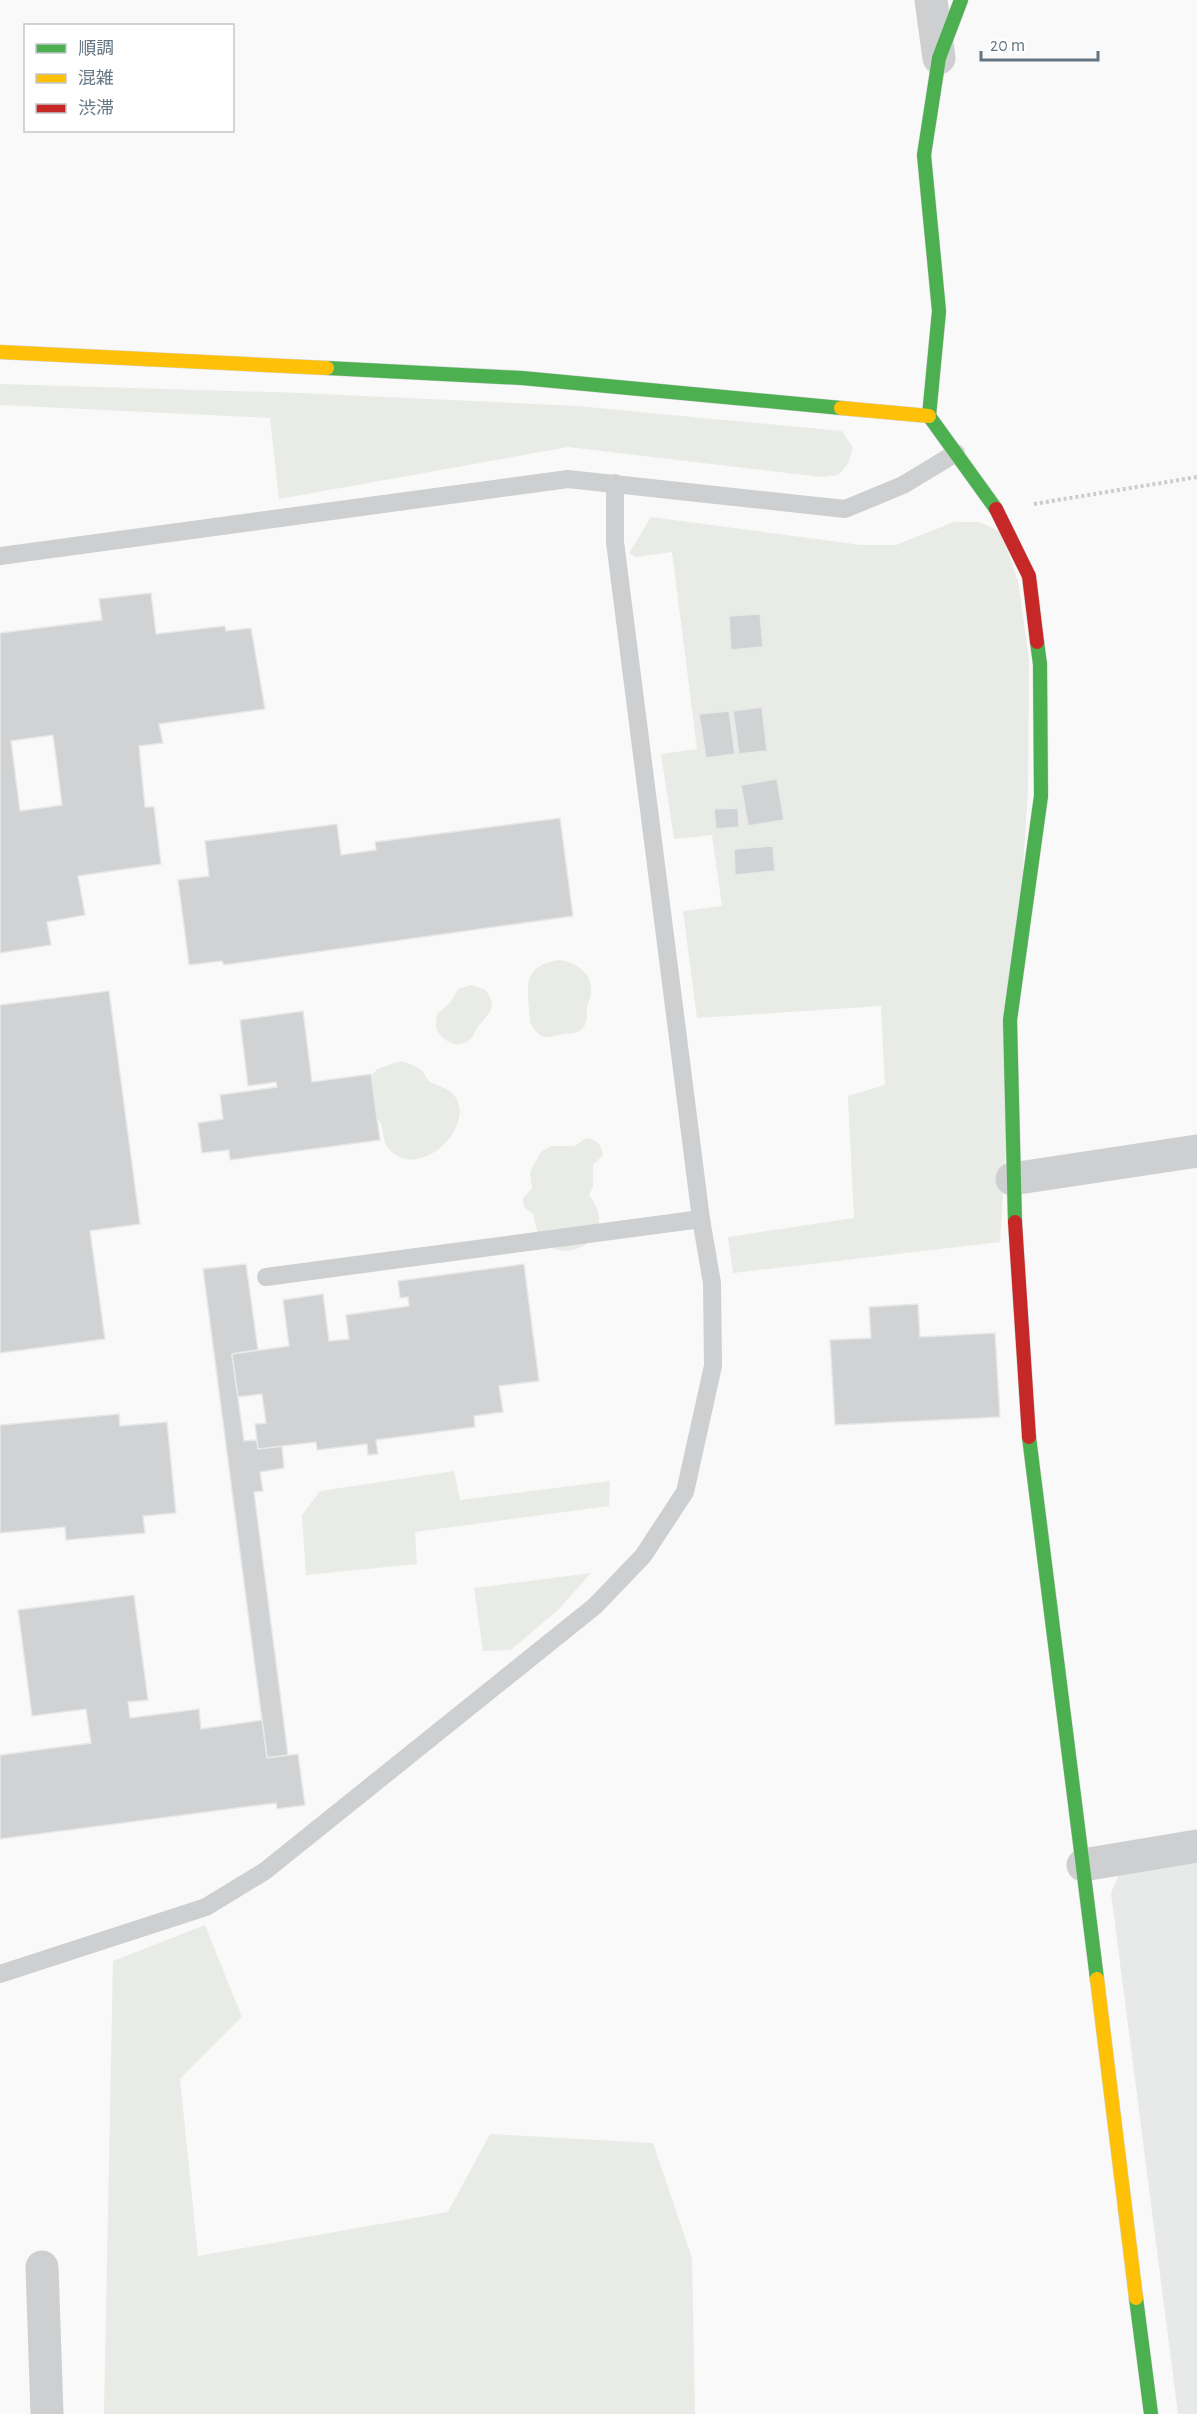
<svg xmlns="http://www.w3.org/2000/svg" width="1197" height="2414" viewBox="0 0 1197 2414" font-family="'Alegreya Sans','Noto Sans JP',sans-serif">
	<style>
		.built { fill: #e8e9e9 }
		.green { fill: #e8ebe6 }
		.building { fill: #d0d2d3; stroke: #e8e8e8; stroke-width: 1.5; fill-rule: evenodd }
		.lines { fill: none; stroke-linecap: round; stroke-linejoin: round }
		.fast-casing { stroke: #d5d6d7; stroke-width: 15 }
		.slow-casing { stroke: #d5d6d7; stroke-width: 15 }
		.jam-casing { stroke: #d5d6d7; stroke-width: 15 }
		.path { stroke: #cbcccd; stroke-width: 4; stroke-dasharray: 3 3; stroke-linecap: butt }
		.lane { stroke: #cecfd0; stroke-width: 18 }
		.street { stroke: #cecfd0; stroke-width: 33 }
		.fast { stroke: #4caf50; stroke-width: 14 }
		.slow { stroke: #ffc107; stroke-width: 14 }
		.jam { stroke: #c62828; stroke-width: 14 }
	</style>
	<rect width="100%" height="100%" fill="#f9f9f9"/>
	<polygon class="built" points="1197,1862 1197,2414 1178,2414 1111,1893 1119,1874"/>
	<g class="green">
		<polygon points="0,384 300,393 577,406 842,431 853,448 848,464 838,475 821,477 568,447 279,499 270,418 0,405"/>
		<polygon points="651,517 861,545 896,545 954,522 979,522 1001,532 1018,581 1029,659 1028,788 1000,1242 733,1273 728,1237 854,1218 848,1096 885,1085 881,1006 697,1018 683,911 722,906 712,835 674,839 661,754 697,749 672,552 635,557 629,553"/>
		<path d="M559,960C576,962 593,973 591,993C591,998 588,1003 587,1007C586,1016 589,1021 582,1029C576,1034 571,1033 564,1034C547,1037 541,1043 530,1022C529,993 518,966 559,960Z"/>
		<path d="M472,985L486,990C498,1008 489,1014 478,1026C475,1030 474,1036 470,1039C458,1051 442,1041 436,1028L437,1014L451,1002L458,989Z"/>
		<path d="M400,1061C407,1063 415,1065 421,1070C424,1073 426,1078 429,1081C439,1087 448,1087 456,1098C475,1130 417,1183 388,1148C382,1140 384,1130 380,1122C378,1119 375,1118 374,1115C369,1106 371,1088 370,1078L377,1069Z"/>
		<path d="M586,1138C597,1140 601,1144 603,1155L593,1165V1187L589,1195C629,1245 538,1281 534,1215L524,1207L523,1198L532,1188L530,1172L541,1152L551,1146H575Z"/>
		<polygon points="454,1471 460,1500 610,1481 609,1506 415,1532 417,1564 306,1575 302,1515 320,1491"/>
		<polygon points="591,1573 559,1609 511,1650 483,1651 474,1588"/>
		<polygon points="205,1925 242,2017 180,2079 198,2256 448,2212 490,2134 653,2143 692,2258 695,2414 104,2414 113,1961"/>
	</g>
	<g class="building">
		<path d="M151,593L156,634L225,626L226,631L251,628L265,709L159,724L163,743L139,746L145,807H154L161,864L78,876L85,915L47,922L51,945L0,953V633L102,620L99,599ZM53,735L62,805L20,811L11,741Z"/>
		<polygon points="760,614 763,647 731,650 729,616"/>
		<polygon points="762,707 767,751 739,754 733,711"/>
		<polygon points="729,711 735,754 706,758 699,714"/>
		<polygon points="777,779 784,820 748,826 741,785"/>
		<polygon points="738,808 739,827 716,829 714,809"/>
		<polygon points="560,818 573,916 224,965 222,961 189,965 178,880 209,876 205,841 337,824 341,855 376,850 375,842"/>
		<polygon points="773,846 775,871 735,875 734,849"/>
		<polygon points="109,991 140,1224 90,1231 105,1339 0,1353 0,1005"/>
		<polygon points="303,1011 312,1082 371,1074 380,1140 230,1160 229,1150 202,1153 198,1123 223,1119 220,1095 277,1087 276,1082 248,1086 240,1020"/>
		<polygon points="246,1264 258,1350 232,1354 244,1441 257,1440 258,1449 282,1446 284,1468 260,1472 263,1491 254,1492 288,1755 267,1758 203,1269"/>
		<polygon points="524,1264 539,1381 499,1386 503,1412 474,1416 475,1427 376,1440 378,1454 368,1455 367,1444 317,1450 316,1442 258,1449 255,1424 266,1423 262,1394 238,1397 232,1354 289,1346 283,1300 323,1294 329,1341 349,1339 346,1315 409,1306 408,1297 400,1298 398,1281"/>
		<polygon points="918,1304 920,1337 995,1333 1000,1417 835,1425 830,1340 871,1338 869,1307"/>
		<polygon points="119,1414 120,1426 167,1422 176,1513 143,1516 145,1533 66,1540 65,1527 0,1533 0,1425"/>
		<polygon points="134,1595 148,1700 128,1702 130,1718 199,1709 201,1729 262,1720 267,1758 298,1754 305,1805 277,1809 276,1803 0,1839 0,1755 91,1743 86,1709 32,1716 18,1610"/>
	</g>
	<g class="lines">
		<defs>
			<g id="fast">
				<polyline points="961,0 939,58 924,155 939,311 929,416 996,509"/>
				<polyline points="327,368 522,378 841,408"/>
				<polyline points="1015,1222 1010,1020 1041,796 1040,664 1037,642"/>
				<polyline points="1029,1437 1097,1979"/>
				<polyline points="1136,2298 1151,2414"/>
			</g>
			<g id="slow">
				<polyline points="0,352 327,368"/>
				<polyline points="841,408 929,416"/>
				<polyline points="1097,1979 1136,2298"/>
			</g>
			<g id="jam">
				<polyline points="996,509 1029,576 1037,642"/>
				<polyline points="1015,1222 1029,1437"/>
			</g>
		</defs>
		<use href="#fast" class="fast-casing"/>
		<use href="#slow" class="slow-casing"/>
		<use href="#jam" class="jam-casing"/>
		<polyline class="path" points="1034,504 1197,477"/>
		<g class="lane">
			<polyline points="0,556 568,479 845,509 903,485 956,453"/>
			<polyline points="266,1277 701,1219"/>
			<polyline points="0,1974 206,1907 265,1871 595,1606 643,1556 685,1492 713,1366 712,1283 701,1219 615,542 615,483"/>
		</g>
		<g class="street">
			<polyline points="931,0 939,58"/>
			<polyline points="1012,1179 1197,1151"/>
			<polyline points="1083,1865 1197,1846"/>
			<polyline points="42,2267 47,2414"/>
		</g>
		<use href="#fast" class="fast"/>
		<use href="#slow" class="slow"/>
		<use href="#jam" class="jam"/>
	</g>
	<rect x="24" y="24" width="210" height="108" fill="#ffffff" stroke="#c1c8cd" stroke-width="1.5"/>
	<rect x="36" y="44" width="30" height="9" fill="#4caf50" stroke="#c1c8cd" stroke-width="1.5"/>
	<text x="78" y="54" font-size="18" fill="#657683">順調</text>
	<rect x="36" y="74" width="30" height="9" fill="#ffc107" stroke="#c1c8cd" stroke-width="1.5"/>
	<text x="78" y="84" font-size="18" fill="#657683">混雑</text>
	<rect x="36" y="104" width="30" height="9" fill="#c62828" stroke="#c1c8cd" stroke-width="1.5"/>
	<text x="78" y="114" font-size="18" fill="#657683">渋滞</text>
	<path d="M981 51v9h117v-9" fill="none" stroke="#657683" stroke-width="3"/>
	<text x="990" y="51" font-size="18" fill="#657683" stroke="#ffffff" stroke-width="4.5" paint-order="stroke">20 m</text>
</svg>
